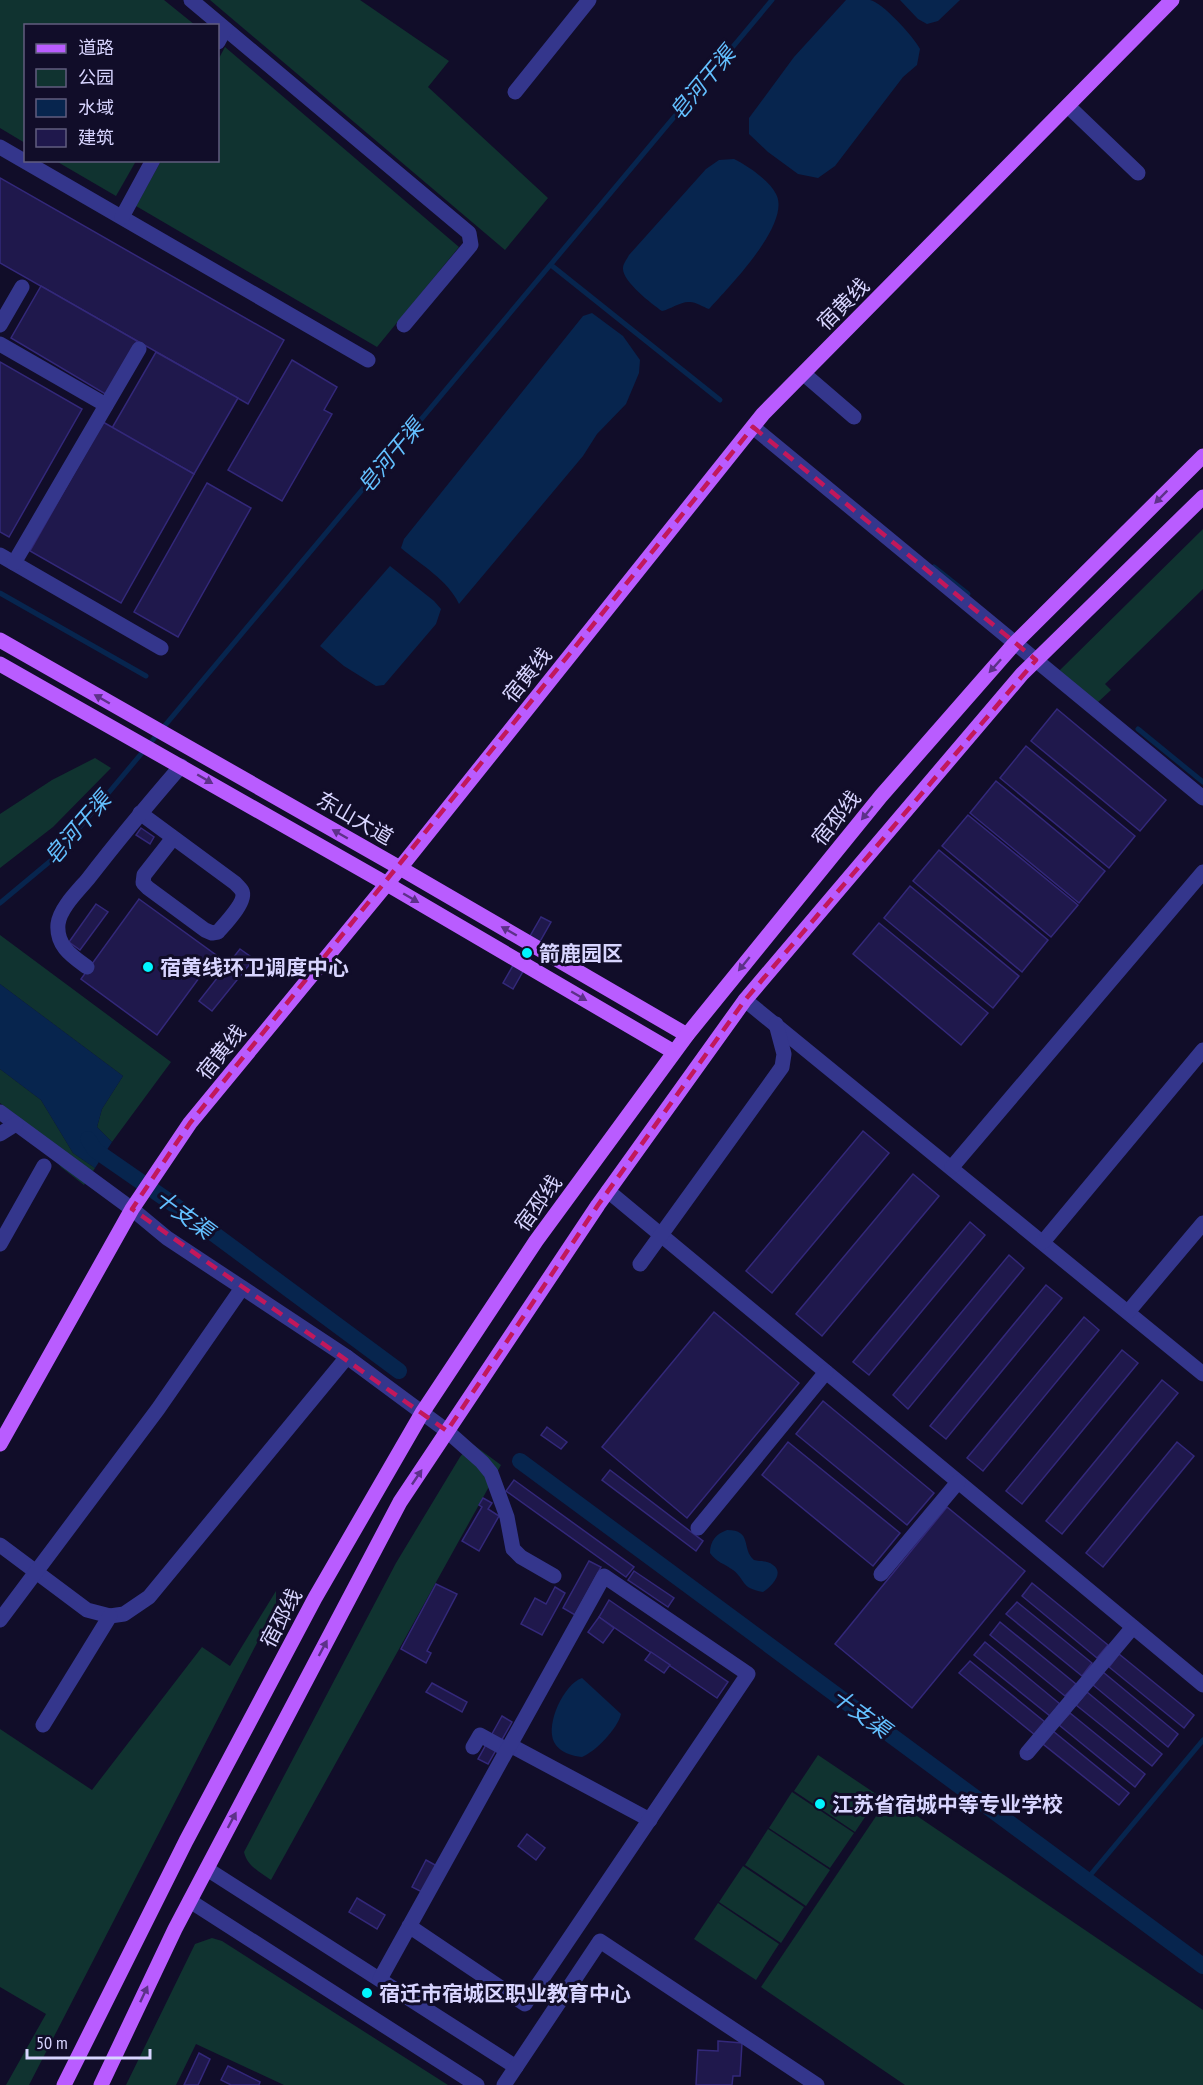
<svg xmlns="http://www.w3.org/2000/svg" width="1203" height="2085" viewBox="0 0 1203 2085" font-family="'PT Sans Narrow','Noto Sans SC',sans-serif">
	<style>
		.green { fill: #103330 }
		.water { fill: #07254e }
		.lines { fill: none; stroke-linecap: round; stroke-linejoin: round }
		.stream { stroke: #07254e; stroke-width: 5 }
		.canal { stroke: #07254e; stroke-width: 16 }
		.building { fill: #1f184c; stroke: #33287a; stroke-width: 1.5 }
		.minor { stroke: #34368c; stroke-width: 15 }
		.major { stroke: #b95cff; stroke-width: 15 }
		.oneway { fill: #5d3189 }
		.marked { fill: none; stroke: #c2185b; stroke-width: 4.5; stroke-dasharray: 12 8; stroke-linejoin: round }
		.poi-dot { fill: #01f5ff; stroke: #110d29; stroke-width: 2 }
		.labels { text-anchor: middle; dominant-baseline: central; stroke-width: 6; stroke-linejoin: round; paint-order: stroke }
		.street-label { font-size: 21px; fill: #d8d5ff; stroke: #110d29 }
		.poi-label { font-size: 21px; font-weight: bold; fill: #d8d5ff; stroke: #110d29; text-anchor: start }
		.water-label { font-size: 22px; font-style: italic; fill: #63c0ff; stroke: #110d29 }
	</style>
	<rect width="100%" height="100%" fill="#110d29"/>
	<g class="green">
		<polygon points="0,0 164,0 195,25 26,26 25,143 0,128"/>
		<polygon points="210,0 360,0 449,61 428,87 548,198 505,250"/>
		<polygon points="225,47 459,247 377,347 136,206 161,161 218,160 218,60"/>
		<polygon points="56,161 136,161 116,196"/>
		<polygon points="1203,529 1203,589 1105,684 1111,690 1097,703 1059,671"/>
		<polygon points="95,758 111,768 53,827 0,868 0,814 52,780"/>
		<polygon points="0,935 171,1062 112,1142 97,1127 102,1109 123,1076 0,984"/>
		<polygon points="0,1069 41,1100 73,1153 95,1168 84,1185 61,1167 20,1118 0,1103"/>
		<path d="M471,1443L501,1465L271,1880C260,1872 247,1866 244,1852L396,1563L460,1457Z"/>
		<polygon points="276,1591 276,1606 29,2085 6,2085 46,2014 0,1987 0,1729 92,1790 202,1647 230,1666"/>
		<polygon points="818,1755 879,1796 855,1832 794,1791"/>
		<polygon points="792,1792 854,1833 830,1868 769,1828"/>
		<polygon points="889,1797 1203,2010 1203,2085 905,2085 761,1987"/>
		<polygon points="768,1829 830,1870 806,1906 745,1865"/>
		<polygon points="743,1866 804,1907 781,1943 719,1902"/>
		<polygon points="718,1903 779,1944 756,1980 694,1939"/>
		<polygon points="212,1938 222,1941 448,2085 284,2085 196,2044 176,2085 126,2085 195,1944"/>
	</g>
	<g class="water">
		<path d="M846,0C854,0 863,0 870,0C882,2 914,37 920,49L917,65L903,77L835,166L818,178L798,174L768,152L749,134V118L794,57Z"/>
		<polygon points="900,0 960,0 938,21 927,24 918,19"/>
		<path d="M734,159C748,166 769,180 776,194C792,223 728,288 709,309C703,307 696,302 690,302C681,301 671,309 662,311C652,304 622,281 623,268C623,264 627,259 629,255L706,169L719,160Z"/>
		<path d="M592,313L623,336L640,360L639,373L626,404L597,434L583,456L459,604C448,580 421,565 401,548L404,539L583,316Z"/>
		<polygon points="390,566 434,601 441,609 436,624 384,685 376,686 344,666 320,646"/>
		<polygon points="0,984 123,1076 102,1109 97,1127 112,1142 95,1168 73,1153 41,1100 0,1069"/>
		<path d="M727,1530C753,1530 741,1549 754,1560C761,1562 768,1560 773,1565C785,1573 771,1587 763,1592C740,1588 746,1580 733,1570C725,1564 716,1562 710,1553C710,1541 716,1534 727,1530Z"/>
		<path d="M582,1678L621,1714C618,1728 595,1752 582,1757C572,1756 559,1752 554,1742C545,1724 564,1684 582,1678Z"/>
	</g>
	<g class="lines">
		<g class="stream">
			<polyline points="551,265 720,400"/>
			<polyline points="934,567 968,594"/>
			<polyline points="0,593 146,676"/>
			<polyline points="1138,729 1203,782"/>
			<polyline points="0,903 54,858 772,0"/>
			<polyline points="1087,1879 1203,1740"/>
		</g>
		<g class="canal">
			<polyline points="88,1139 95,1150 183,1211 399,1371"/>
			<polyline points="520,1461 1203,1966"/>
		</g>
	</g>
	<g class="building">
		<polygon points="0,178 284,340 248,404 0,263"/>
		<polygon points="41,286 137,341 107,395 11,338"/>
		<polygon points="156,352 238,398 194,474 112,428"/>
		<polygon points="292,360 337,387 324,410 332,414 282,501 228,470"/>
		<polygon points="0,362 82,409 9,537 0,532"/>
		<polygon points="103,422 194,474 121,603 30,551"/>
		<polygon points="207,483 251,508 178,637 134,612"/>
		<polygon points="1057,709 1166,800 1140,831 1031,741"/>
		<polygon points="1026,746 1135,836 1109,868 1000,778"/>
		<polygon points="996,781 1105,871 1079,903 970,813"/>
		<polygon points="968,815 1078,905 1051,937 942,846"/>
		<polygon points="141,828 154,837 150,844 136,835"/>
		<polygon points="939,850 1048,940 1022,972 913,881"/>
		<polygon points="910,886 1019,976 993,1008 884,918"/>
		<polygon points="139,899 216,955 157,1035 81,979"/>
		<polygon points="96,904 108,912 80,950 69,942"/>
		<polygon points="541,917 551,922 513,989 503,983"/>
		<polygon points="879,923 988,1013 961,1045 853,954"/>
		<polygon points="240,949 254,959 212,1011 199,1001"/>
		<polygon points="863,1131 889,1153 772,1293 746,1271"/>
		<polygon points="913,1174 939,1196 822,1336 796,1314"/>
		<polygon points="970,1222 985,1235 869,1375 853,1362"/>
		<polygon points="1009,1255 1024,1268 908,1409 893,1395"/>
		<polygon points="1046,1285 1062,1298 946,1439 930,1426"/>
		<polygon points="714,1312 799,1383 687,1518 602,1447"/>
		<polygon points="1084,1317 1099,1330 983,1471 967,1458"/>
		<polygon points="1122,1350 1138,1363 1022,1504 1006,1491"/>
		<polygon points="1162,1380 1178,1393 1062,1534 1046,1521"/>
		<polygon points="823,1401 934,1493 907,1525 796,1434"/>
		<polygon points="547,1427 567,1442 561,1449 541,1435"/>
		<polygon points="788,1442 900,1533 873,1566 762,1475"/>
		<polygon points="1177,1442 1194,1456 1103,1567 1086,1553"/>
		<polygon points="610,1470 703,1541 696,1551 602,1480"/>
		<polygon points="514,1480 634,1567 626,1577 506,1491"/>
		<polygon points="483,1498 492,1503 488,1509 499,1516 479,1551 462,1541 482,1507 479,1505"/>
		<polygon points="947,1507 1025,1571 912,1708 835,1644"/>
		<polygon points="589,1561 601,1567 575,1615 563,1608"/>
		<polygon points="634,1571 674,1598 668,1607 628,1580"/>
		<polygon points="1032,1583 1108,1645 1097,1658 1022,1596"/>
		<polygon points="436,1584 457,1594 427,1651 431,1653 426,1663 401,1649"/>
		<polygon points="555,1587 565,1593 542,1635 521,1624 535,1598 546,1604"/>
		<polygon points="609,1600 728,1682 717,1698 599,1617"/>
		<polygon points="1017,1602 1092,1663 1082,1676 1006,1614"/>
		<polygon points="599,1617 614,1628 603,1643 588,1632"/>
		<polygon points="1000,1622 1076,1684 1065,1696 990,1635"/>
		<polygon points="985,1642 1060,1704 1050,1716 974,1655"/>
		<polygon points="651,1652 670,1665 664,1673 645,1660"/>
		<polygon points="1119,1654 1194,1715 1184,1728 1109,1667"/>
		<polygon points="970,1661 1045,1722 1035,1735 959,1673"/>
		<polygon points="1103,1672 1178,1734 1168,1747 1093,1685"/>
		<polygon points="432,1683 467,1702 462,1712 426,1692"/>
		<polygon points="1087,1692 1162,1754 1152,1766 1076,1705"/>
		<polygon points="1070,1713 1145,1774 1135,1787 1059,1725"/>
		<polygon points="502,1716 512,1722 488,1764 478,1759"/>
		<polygon points="1053,1731 1129,1793 1119,1805 1043,1744"/>
		<polygon points="527,1834 545,1848 536,1860 518,1846"/>
		<polygon points="426,1860 437,1866 422,1892 412,1887"/>
		<polygon points="357,1898 385,1915 377,1929 349,1912"/>
		<polygon points="718,2041 742,2043 740,2076 733,2076 732,2085 696,2085 698,2050 718,2051"/>
		<polygon points="199,2053 210,2059 198,2085 184,2085"/>
		<polygon points="228,2066 260,2082 259,2085 231,2085 221,2080"/>
	</g>
	<g class="lines">
		<g class="minor">
			<polyline points="191,0 469,233 471,245 404,325"/>
			<polyline points="218,42 225,29"/>
			<polyline points="515,92 589,0"/>
			<polyline points="1068,106 1138,173"/>
			<polyline points="0,147 368,360"/>
			<polyline points="122,217 153,160"/>
			<polyline points="0,325 22,287"/>
			<polyline points="0,344 106,405"/>
			<polyline points="804,374 854,417"/>
			<polyline points="753,427 1203,798"/>
			<polyline points="0,555 161,648"/>
			<polyline points="14,563 139,349"/>
			<path d="M140,813L235,883C237,885 241,889 242,891C247,901 225,924 218,932L212,933L205,930L148,888L143,883L144,875L173,838"/>
			<path d="M87,967C72,956 56,946 58,924C60,908 78,891 88,879C118,840 149,803 181,766"/>
			<polyline points="745,1000 1203,1374"/>
			<polyline points="0,1112 132,1209 167,1238 347,1357 447,1431 482,1462 491,1473 507,1517 513,1549 521,1557 554,1576"/>
			<polyline points="0,1134 16,1124"/>
			<polyline points="952,1167 1203,872"/>
			<polyline points="608,1191 1203,1685"/>
			<polyline points="1043,1242 1203,1050"/>
			<polyline points="0,1244 44,1166"/>
			<polyline points="640,1264 782,1067 784,1054 776,1024"/>
			<polyline points="1128,1312 1203,1223"/>
			<polyline points="698,1528 826,1372"/>
			<polyline points="0,1545 87,1610 110,1616 124,1614 149,1597 347,1357"/>
			<polyline points="881,1574 958,1482"/>
			<polyline points="0,1620 158,1409 242,1288"/>
			<polyline points="43,1725 110,1616"/>
			<polyline points="510,1745 650,1820"/>
			<polyline points="473,1747 480,1735 507,1750"/>
			<polyline points="1027,1753 1133,1627"/>
			<polyline points="207,1869 516,2067"/>
			<polyline points="190,1901 477,2085"/>
			<polyline points="380,1979 507,1750 510,1745 604,1576 748,1674 525,2004 409,1926"/>
			<polyline points="504,2085 600,1941 817,2085"/>
		</g>
		<g class="major">
			<polyline points="0,640 400,868 687,1035"/>
			<polyline points="0,664 387,884 674,1052"/>
			<polyline points="0,1444 132,1209 190,1123 400,868 763,414 1172,0"/>
			<polyline points="64,2085 186,1841 315,1598 422,1413 536,1241 687,1035 881,796 1015,643 1203,456"/>
			<polyline points="101,2085 175,1929 400,1502 598,1205 745,1000 1022,674 1203,497"/>
		</g>
	</g>
	<defs><path id="oneway-solid" d="M-6-.8H1V-3.2L6.5 0L1 3.2V.8H-6Z" transform="scale(1.5)"/></defs>
	<g class="oneway">
		<use href="#oneway-solid" transform="translate(1161 497) rotate(135)"/>
		<use href="#oneway-solid" transform="translate(995 666) rotate(132)"/>
		<use href="#oneway-solid" transform="translate(102 699) rotate(-150)"/>
		<use href="#oneway-solid" transform="translate(205 779) rotate(30)"/>
		<use href="#oneway-solid" transform="translate(867 813) rotate(129)"/>
		<use href="#oneway-solid" transform="translate(340 834) rotate(-150)"/>
		<use href="#oneway-solid" transform="translate(411 898) rotate(30)"/>
		<use href="#oneway-solid" transform="translate(509 931) rotate(-150)"/>
		<use href="#oneway-solid" transform="translate(744 964) rotate(129)"/>
		<use href="#oneway-solid" transform="translate(579 996) rotate(30)"/>
		<use href="#oneway-solid" transform="translate(417 1477) rotate(-56)"/>
		<use href="#oneway-solid" transform="translate(323 1648) rotate(-62)"/>
		<use href="#oneway-solid" transform="translate(232 1820) rotate(-62)"/>
		<use href="#oneway-solid" transform="translate(144 1994) rotate(-65)"/>
	</g>
	<path class="marked" d="M753,427L1036,660L745,1000L598,1205L447,1431L132,1209L190,1123Z"/>
	<g class="poi-dot">
		<circle cx="527" cy="953" r="6"/>
		<circle cx="148" cy="967" r="6"/>
		<circle cx="820" cy="1804" r="6"/>
		<circle cx="367" cy="1993" r="6"/>
	</g>
	<g class="labels">
		<g class="street-label">
			<text transform="translate(843 304) rotate(-45)">宿黄线</text>
			<text transform="translate(527 675) rotate(-51)">宿黄线</text>
			<text transform="translate(355 818) rotate(30)">东山大道</text>
			<text transform="translate(836 818) rotate(-51)">宿邳线</text>
			<text transform="translate(221 1052) rotate(-51)">宿黄线</text>
			<text transform="translate(538 1203) rotate(-54)">宿邳线</text>
			<text transform="translate(281 1618) rotate(-62)">宿邳线</text>
		</g>
		<g class="poi-label">
			<text x="539" y="953">箭鹿园区</text>
			<text x="160" y="967">宿黄线环卫调度中心</text>
			<text x="832" y="1804">江苏省宿城中等专业学校</text>
			<text x="379" y="1993">宿迁市宿城区职业教育中心</text>
		</g>
		<g class="water-label">
			<text transform="translate(702 83) rotate(-50)">皂河干渠</text>
			<text transform="translate(390 456) rotate(-50)">皂河干渠</text>
			<text transform="translate(77 828) rotate(-49)">皂河干渠</text>
			<text transform="translate(184 1214) rotate(36)">十支渠</text>
			<text transform="translate(861 1713) rotate(36)">十支渠</text>
		</g>
	</g>
	<rect x="24" y="24" width="195" height="138" fill="#110d29" stroke="#615d7f" stroke-width="1.5"/>
	<rect x="36" y="44" width="30" height="9" fill="#b95cff" stroke="#615d7f" stroke-width="1.5"/>
	<text x="78" y="54" font-size="18" fill="#d8d5ff">道路</text>
	<rect x="36" y="69" width="30" height="18" fill="#103330" stroke="#615d7f" stroke-width="1.5"/>
	<text x="78" y="84" font-size="18" fill="#d8d5ff">公园</text>
	<rect x="36" y="99" width="30" height="18" fill="#07254e" stroke="#615d7f" stroke-width="1.5"/>
	<text x="78" y="114" font-size="18" fill="#d8d5ff">水域</text>
	<rect x="36" y="129" width="30" height="18" fill="#1f184c" stroke="#615d7f" stroke-width="1.5"/>
	<text x="78" y="144" font-size="18" fill="#d8d5ff">建筑</text>
	<path d="M27 2049v9h123v-9" fill="none" stroke="#d8d5ff" stroke-width="3"/>
	<text x="36" y="2049" font-size="18" fill="#d8d5ff" stroke="#110d29" stroke-width="4.5" paint-order="stroke">50 m</text>
</svg>
